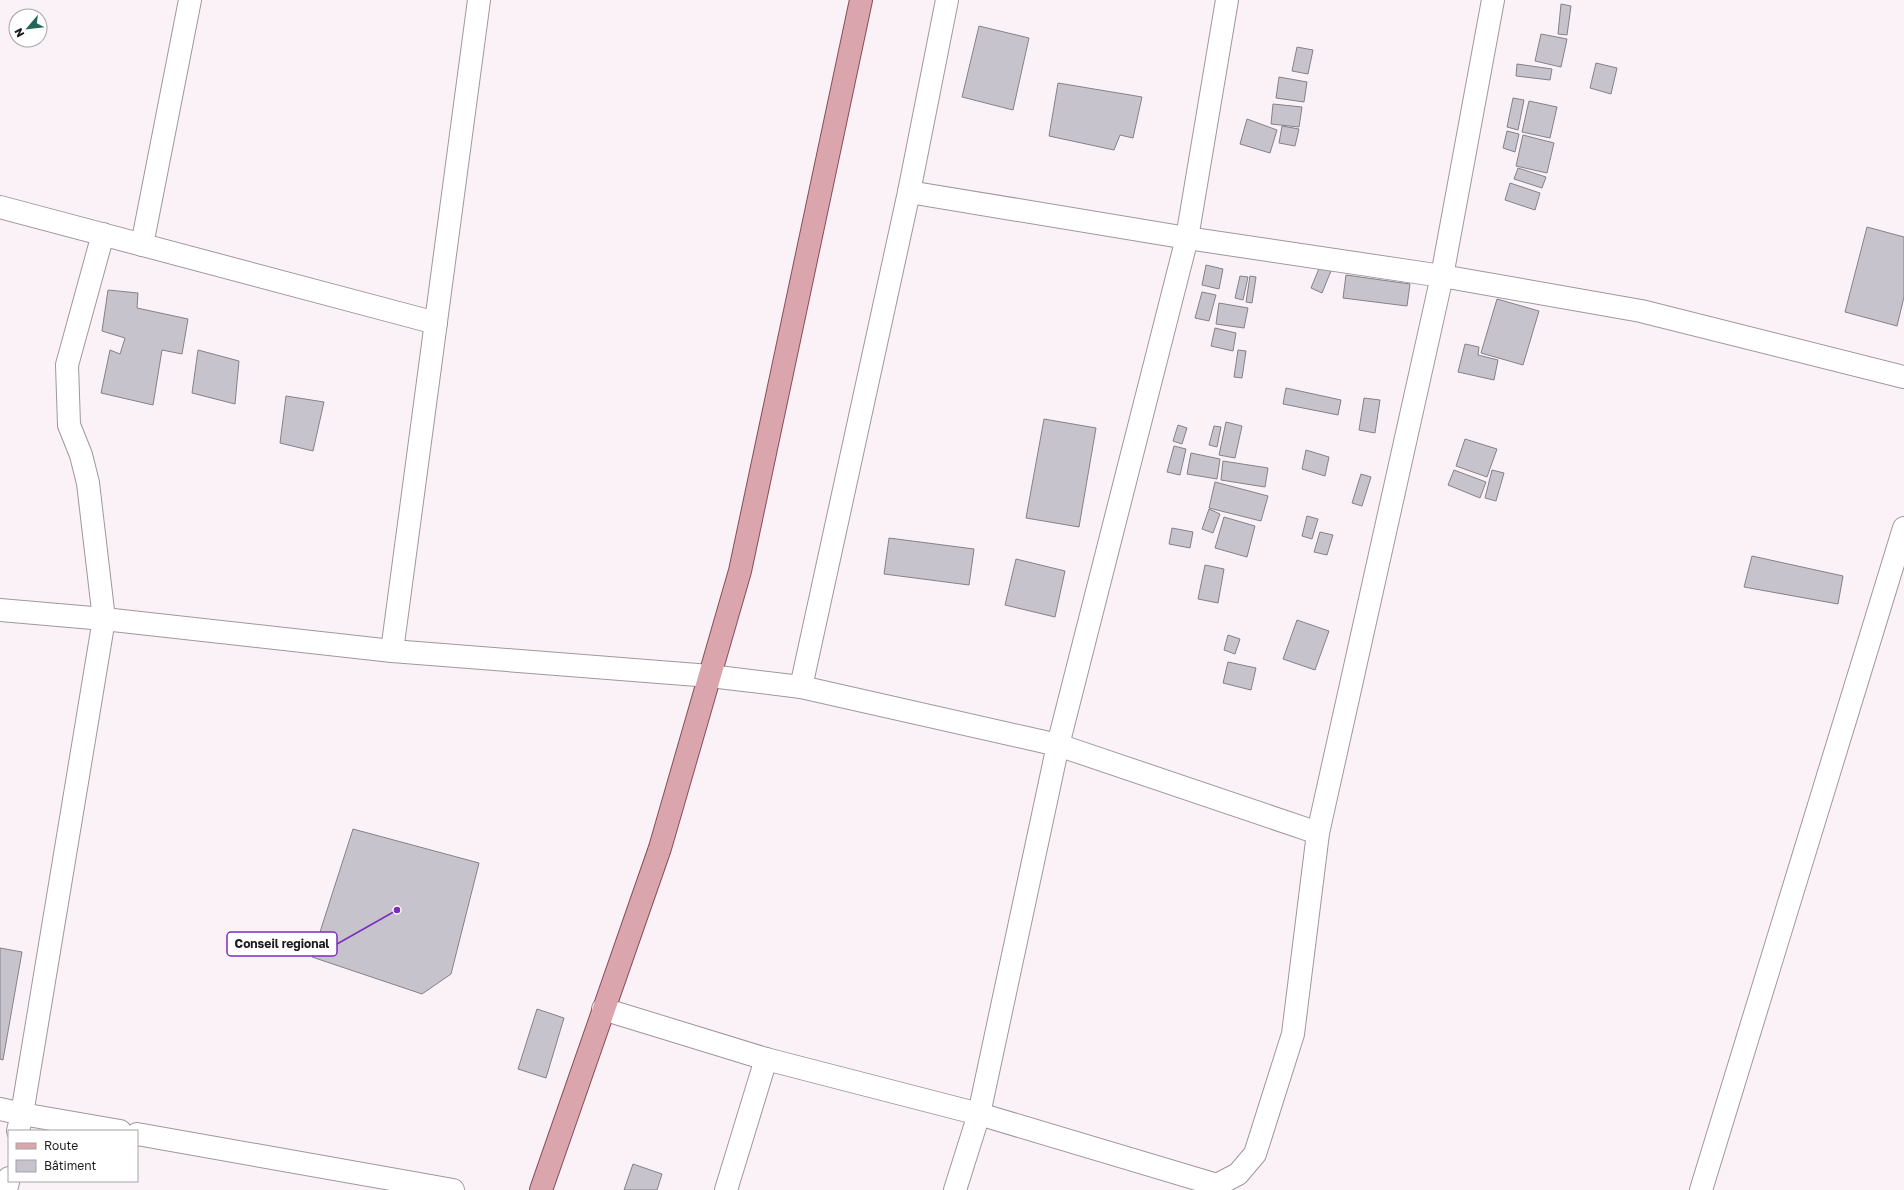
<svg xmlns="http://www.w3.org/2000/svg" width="1904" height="1190" viewBox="0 0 1904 1190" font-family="'Golos Text',sans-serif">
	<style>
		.building { fill: #c7c3cc; stroke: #858189 }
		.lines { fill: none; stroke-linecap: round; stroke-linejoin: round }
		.minor-casing { stroke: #a0979d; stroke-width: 24 }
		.primary-casing { stroke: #894e57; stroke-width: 24 }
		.minor { stroke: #fff; stroke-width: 22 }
		.primary { stroke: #dba5ad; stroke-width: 22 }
		.leader { fill: none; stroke: #7b2cbf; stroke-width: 1.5 }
		.callout-dot { fill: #7b2cbf; stroke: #fff; stroke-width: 1.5 }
		.callout { fill: #fff; stroke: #7b2cbf; stroke-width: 1.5 }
		.callout-label { font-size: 12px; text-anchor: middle; font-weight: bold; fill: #1e1b1d }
	</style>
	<rect width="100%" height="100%" fill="#fbf2f8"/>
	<g class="building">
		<polygon points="1561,4 1571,6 1567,35 1558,34"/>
		<polygon points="979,26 1029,38 1013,110 962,97"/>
		<polygon points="1541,34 1567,39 1561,67 1535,61"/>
		<polygon points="1297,47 1313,50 1308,74 1292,71"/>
		<polygon points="1596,63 1617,68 1611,94 1590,88"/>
		<polygon points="1517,64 1552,69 1550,80 1516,76"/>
		<polygon points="1279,77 1307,82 1304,102 1276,98"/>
		<polygon points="1058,83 1142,97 1133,138 1120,135 1114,150 1049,136"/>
		<polygon points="1513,98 1524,100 1518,130 1507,127"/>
		<polygon points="1529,101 1557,107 1550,138 1522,132"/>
		<polygon points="1273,104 1302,107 1299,127 1271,124"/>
		<polygon points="1247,119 1277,130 1270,153 1240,144"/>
		<polygon points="1282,126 1299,129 1295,146 1279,143"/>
		<polygon points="1507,131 1519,134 1515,152 1503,148"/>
		<polygon points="1523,135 1554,143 1547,173 1516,166"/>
		<polygon points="1518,168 1546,177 1542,188 1514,179"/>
		<polygon points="1510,183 1540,193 1535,210 1505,200"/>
		<polygon points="1867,227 1904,237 1904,297 1897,326 1845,312"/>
		<polygon points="1206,265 1223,269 1219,289 1202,285"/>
		<polygon points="1320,266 1331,271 1322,293 1311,288"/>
		<polygon points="1346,275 1410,284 1407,306 1343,298"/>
		<polygon points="1240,276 1248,277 1243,300 1235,298"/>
		<polygon points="1250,276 1256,277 1252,303 1246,302"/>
		<polygon points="108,290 138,293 137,308 188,319 182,354 162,350 153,405 101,393 110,350 120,354 125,338 102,331"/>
		<polygon points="1202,292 1216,295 1209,321 1195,318"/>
		<polygon points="1497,299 1539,311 1523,365 1481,353"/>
		<polygon points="1219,303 1248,308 1244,328 1216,324"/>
		<polygon points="1215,328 1236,333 1233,351 1211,346"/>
		<polygon points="1465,344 1479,347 1478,355 1498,360 1494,380 1458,372"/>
		<polygon points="198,350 239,361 235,404 192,393"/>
		<polygon points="1238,350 1246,351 1242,378 1234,377"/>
		<polygon points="1286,388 1341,400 1338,415 1283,404"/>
		<polygon points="286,396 324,402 313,451 280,443"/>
		<polygon points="1364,398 1380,400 1375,433 1359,430"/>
		<polygon points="1044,419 1096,428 1079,527 1026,518"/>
		<polygon points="1226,422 1242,426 1235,458 1219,455"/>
		<polygon points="1178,425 1187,428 1182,444 1173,441"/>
		<polygon points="1214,426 1221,427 1217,447 1209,445"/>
		<polygon points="1465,439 1497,449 1487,477 1456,466"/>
		<polygon points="1174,446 1186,449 1180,475 1167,472"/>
		<polygon points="1306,450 1329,457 1325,476 1302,469"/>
		<polygon points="1191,453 1220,459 1217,479 1187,474"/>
		<polygon points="1223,461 1268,468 1265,487 1221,480"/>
		<polygon points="1454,470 1486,482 1480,498 1448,485"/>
		<polygon points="1492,470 1504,473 1496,501 1485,498"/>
		<polygon points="1361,474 1371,477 1362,506 1352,503"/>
		<polygon points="1215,482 1268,496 1261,521 1209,508"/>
		<polygon points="1209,509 1220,514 1213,533 1202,529"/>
		<polygon points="1307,516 1318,519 1312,539 1302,536"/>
		<polygon points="1224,517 1255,526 1247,557 1215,548"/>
		<polygon points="1172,528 1193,532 1190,548 1169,544"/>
		<polygon points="1320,532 1333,535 1327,555 1314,552"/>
		<polygon points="889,538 974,549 969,585 884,574"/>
		<polygon points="1752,556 1843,576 1838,604 1744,587"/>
		<polygon points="1016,559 1065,571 1055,617 1005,605"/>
		<polygon points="1205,565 1224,569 1218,603 1198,599"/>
		<polygon points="1297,620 1329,631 1315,670 1283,659"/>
		<polygon points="1228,635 1240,639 1235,654 1224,650"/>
		<polygon points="1228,662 1256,668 1251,690 1223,683"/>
		<polygon points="353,829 479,863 451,974 422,994 312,957"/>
		<polygon points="0,948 22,952 3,1060 0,1059"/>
		<polygon points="537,1009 564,1018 546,1078 518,1069"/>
		<polygon points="633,1164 662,1174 657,1190 624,1190"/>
	</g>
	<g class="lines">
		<defs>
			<g id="minor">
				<polyline points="909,192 1187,238 1442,276 1641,311 1904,377"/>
				<polyline points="0,207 436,323"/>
				<polyline points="103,234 67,365 69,425 81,455 88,483 104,619 22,1114 120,1131"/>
				<polyline points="142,245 190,0"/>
				<polyline points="0,610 104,619 392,651 710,676 801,687 1058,745 1318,833"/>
				<polyline points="392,651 479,0"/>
				<polyline points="801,687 909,192 947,0"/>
				<polyline points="603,1009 766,1059 979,1114 1217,1185 1238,1174 1255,1154 1293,1034 1318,833 1442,276 1493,0"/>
				<polyline points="0,1109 22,1114 18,1131"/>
				<polyline points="137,1134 453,1190"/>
				<polyline points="6,1190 9,1178"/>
				<polyline points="726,1190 766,1059"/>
				<polyline points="955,1190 979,1114 1058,745 1187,238 1227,0"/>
				<polyline points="1701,1190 1904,528"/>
			</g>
			<polyline id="primary" points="541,1190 660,848 740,571 861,0"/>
		</defs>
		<use href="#minor" class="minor-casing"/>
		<use href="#primary" class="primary-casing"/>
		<use href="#minor" class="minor"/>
		<use href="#primary" class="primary"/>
	</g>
	<path class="leader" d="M397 910L337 944"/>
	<circle class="callout-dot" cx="397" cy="910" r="4"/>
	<rect class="callout" x="227" y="932" width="110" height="24" rx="4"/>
	<g class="callout-label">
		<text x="282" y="948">Conseil regional</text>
	</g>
	<rect x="8" y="1130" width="130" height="52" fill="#ffffff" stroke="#a5a4a5"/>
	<rect x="16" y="1143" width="20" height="6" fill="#dba5ad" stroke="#a5a4a5"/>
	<text x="44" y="1150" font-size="12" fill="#1e1b1d">Route</text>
	<rect x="16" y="1160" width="20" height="12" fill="#c7c3cc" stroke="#a5a4a5"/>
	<text x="44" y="1170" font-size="12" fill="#1e1b1d">Bâtiment</text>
	<g transform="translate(28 28) rotate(242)"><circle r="19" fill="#ffffff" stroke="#a5a4a5"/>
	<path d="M0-3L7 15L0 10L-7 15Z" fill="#22675a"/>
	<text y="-6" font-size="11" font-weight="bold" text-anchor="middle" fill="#1e1b1d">N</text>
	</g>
</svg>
